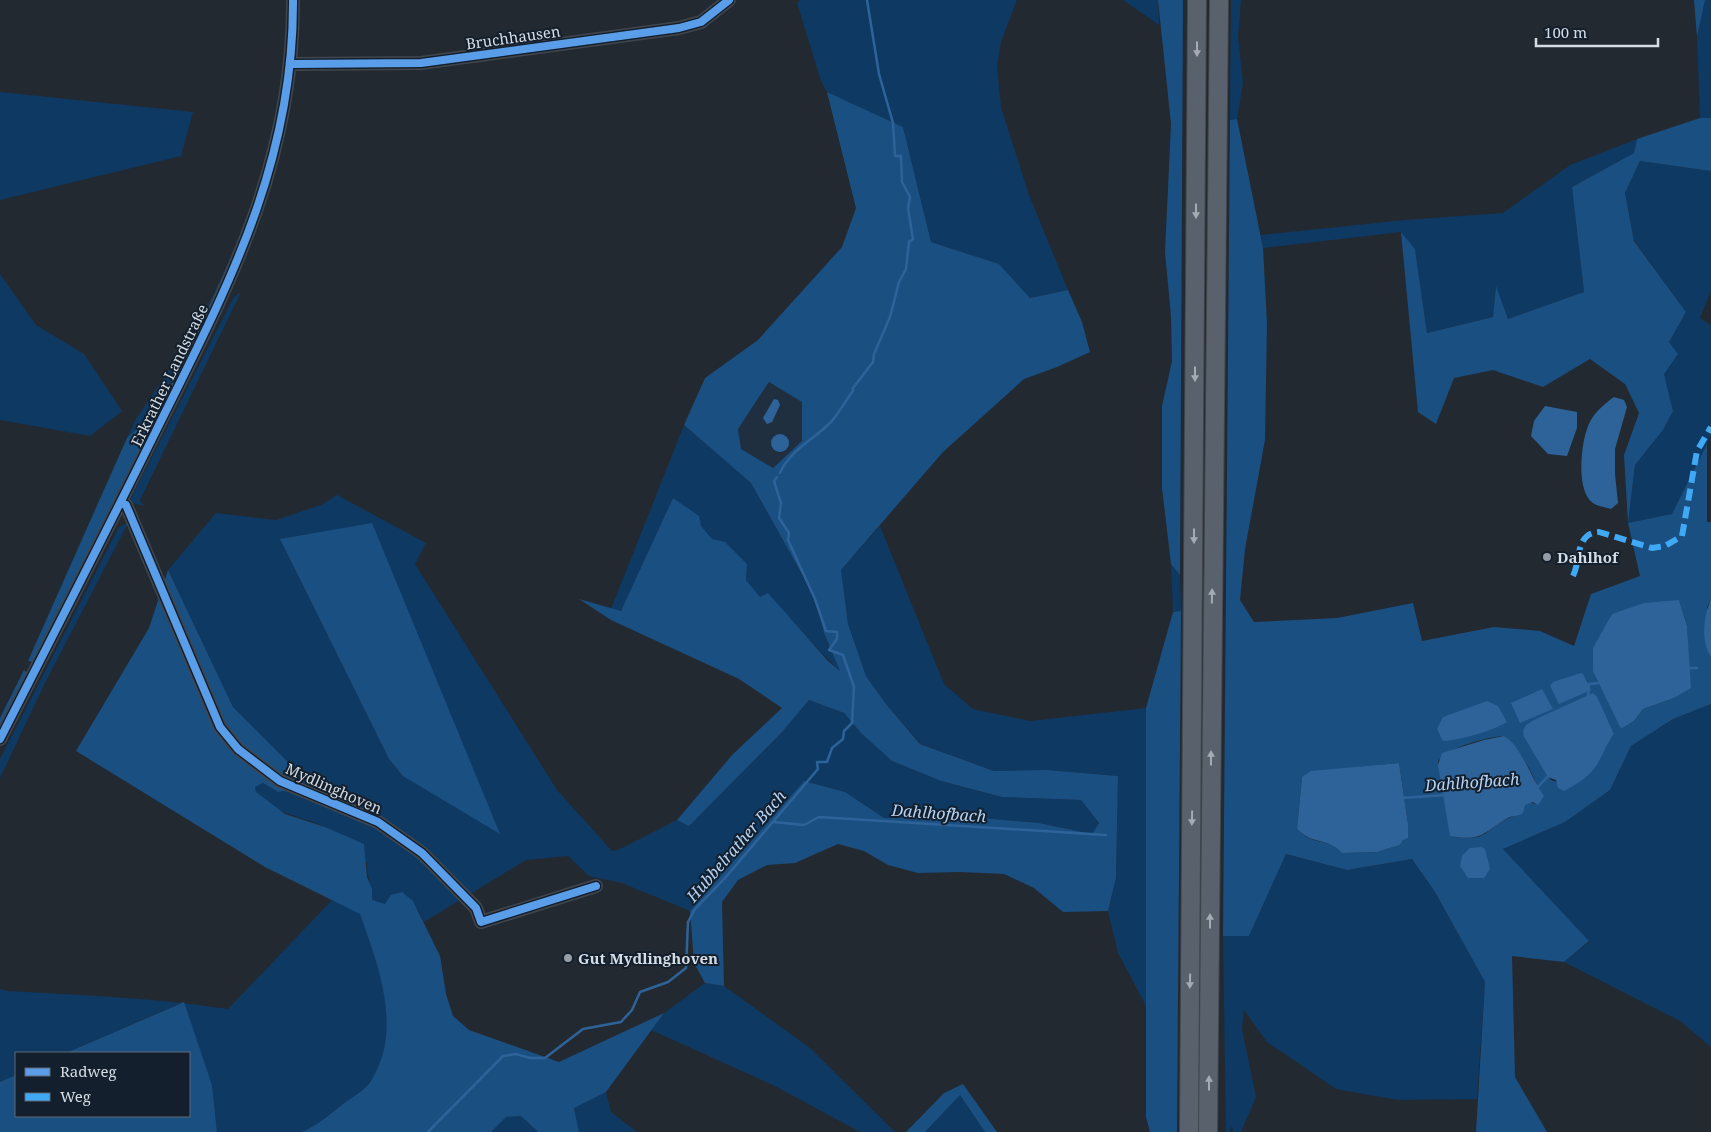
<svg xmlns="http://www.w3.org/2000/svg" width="1711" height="1132" viewBox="0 0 1711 1132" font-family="'Noto Serif',serif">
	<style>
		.built { fill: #202f40 }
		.green { fill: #0e3962; fill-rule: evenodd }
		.forest { fill: #1a4f82; fill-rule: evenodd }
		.water { fill: #2e639a }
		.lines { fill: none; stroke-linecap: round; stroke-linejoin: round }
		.stream { stroke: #2e639a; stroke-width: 2.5 }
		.minor-casing { stroke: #41464d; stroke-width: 14 }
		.highway-casing { stroke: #41464d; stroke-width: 20 }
		.minor { stroke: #575c62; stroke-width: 11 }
		.highway { stroke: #59626c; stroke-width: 18 }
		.quiet { stroke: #3fa9f5; stroke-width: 6; stroke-dasharray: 12 6; stroke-linecap: butt }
		.cycleway-casing { stroke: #131f2c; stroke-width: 11 }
		.cycleway { stroke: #5a9eea; stroke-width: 8 }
		.oneway { fill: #a3abb4 }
		.poi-dot { fill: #969da5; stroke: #131f2c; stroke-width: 2 }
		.labels { text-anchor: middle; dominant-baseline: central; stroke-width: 4; stroke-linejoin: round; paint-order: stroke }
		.street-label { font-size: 15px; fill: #d4dce4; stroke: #131f2c }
		.poi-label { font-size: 15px; font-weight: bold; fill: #d4dce4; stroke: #131f2c; text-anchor: start }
		.water-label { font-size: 16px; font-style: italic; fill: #b5d3f4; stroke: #131f2c }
	</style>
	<rect width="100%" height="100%" fill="#232930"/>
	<polygon class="built" points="769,382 802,401 802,441 773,468 741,449 738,429"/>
	<g class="green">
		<polygon points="800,0 1017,0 1001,42 997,66 1001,107 1029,195 1068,290 1030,298 999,264 931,242 903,127 827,92 821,81 797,3"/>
		<polygon points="1123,0 1158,0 1159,25"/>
		<polygon points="1231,0 1241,0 1238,36 1243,83 1237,119 1230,120"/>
		<polygon points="1705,0 1711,0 1711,118 1700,118 1697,37"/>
		<polygon points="0,92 193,112 181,156 0,200"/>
		<polygon points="1637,139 1634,153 1572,187 1584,292 1508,319 1496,288 1493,317 1427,333 1415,249 1401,232 1263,248 1261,235 1405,220 1503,213 1570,165"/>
		<polygon points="1640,161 1711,171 1711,291 1700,318 1711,325 1711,436 1672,515 1628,523 1635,465 1663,430 1673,411 1664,374 1668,342 1686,312 1634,240 1625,193"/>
		<polygon points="239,240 225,280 157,420 140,426 127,438 136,419 197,329"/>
		<polygon points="0,274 36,325 84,354 122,411 90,436 0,420"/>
		<polygon points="241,292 140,500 144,506 133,503 130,500 234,297"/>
		<polygon points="684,425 751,483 816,599 824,633 841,673 804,634 760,597 746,580 747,564 725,542 712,539 673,498 621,612 611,609"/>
		<path d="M337,495L426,543L415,564L557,790L612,851L618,850L677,820L689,825L783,731L809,700L844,713L861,733L892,761L941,781L1002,797L1081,800L1099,823L1092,834L1039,823L971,817L884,818L845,792L804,781L690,911L622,883L589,876L568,856L526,860L424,922L413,901L385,904L372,901C372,887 367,877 367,863C354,852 341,837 326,828C310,817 257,812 255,787L263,783L278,792L297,771L233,707L168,570L216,513L276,520L321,505ZM280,539L403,776L389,759Z"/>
		<polygon points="128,523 45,683 0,778 0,759 119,527"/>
		<polygon points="880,526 944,684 973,709 1030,721 1146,708 1146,1006 1118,953 1108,911 1116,878 1118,776 1047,770 994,771 921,744 886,704 866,676 848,624 841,570"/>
		<polygon points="1171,564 1180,575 1181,611 1173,612"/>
		<polygon points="1711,704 1711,1047 1680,1021 1564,962 1589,942 1503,849 1565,822 1610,790 1631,746 1673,719"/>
		<polygon points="1286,854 1347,870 1412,859 1435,892 1485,982 1477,1099 1397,1100 1336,1089 1267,1042 1244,1010 1242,1029 1256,1097 1241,1132 1233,1132 1232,1126 1229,1132 1226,1132 1223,936 1249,936"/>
		<path d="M332,900L360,913C378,965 404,1028 372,1079C367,1089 352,1097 343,1104C330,1114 318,1125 302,1132H217L212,1085L183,1002L66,1053H16V1075L0,1082V989L8,991C82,995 155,998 228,1009Z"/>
		<polygon points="705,983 724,986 810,1048 895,1132 860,1132 775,1086 651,1030 664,1013"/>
		<polygon points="606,1092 611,1112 637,1132 579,1132 574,1108"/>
		<polygon points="960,1095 985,1132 925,1132"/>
		<polygon points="521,1116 538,1132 491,1132 506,1117"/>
	</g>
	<g class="forest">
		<polygon points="1158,0 1183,0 1180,575 1171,564 1162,488 1162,406 1172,361 1171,316 1165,252 1171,124"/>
		<polygon points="1694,0 1705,0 1697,37"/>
		<path d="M827,92L903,127L931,242L999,264L1030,298L1068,290L1082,322L1090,352L1057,367L1024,379L943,452L841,570L848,624L866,676L886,704L920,744L994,771L1047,770L1118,776L1116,878L1108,911L1063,912L1034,888L1004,874L960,872L918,873L888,865L864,851L838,844L795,863L767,865L738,880L722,902L724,986L705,983L694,963L690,911L804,781L845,792L884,818L971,817L1039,823L1092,834L1099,823L1081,800L1002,797L941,781L892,761L861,733L844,713L809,700L783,731L689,826L677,820L733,754L782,708L739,679L611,620L579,599L621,611L673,498L699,516L701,526L712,539L725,542L747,564L746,580L760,597L768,593L828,661L840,671L824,633L816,599L751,483L684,425L705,378L758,340L842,247L856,208ZM769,382L802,402V441L773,468L741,449L738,429Z"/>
		<path d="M1700,118H1711V171L1640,161L1625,193L1634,241L1686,312L1669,342L1678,354L1664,374L1673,411L1663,430L1635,465L1628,523L1672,514L1707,444V522H1711V600L1707,607L1709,654L1711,657V704L1673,719L1631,746L1610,790L1565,822L1503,849L1589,941L1564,962L1512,956L1515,1077L1547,1132H1476L1485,982L1435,892L1412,859L1347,870L1286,854L1249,936H1223L1230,120L1237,119L1263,248L1267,323L1265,440L1245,549L1240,600L1254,622L1337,618L1413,603L1422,641L1494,627L1540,631L1574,646L1591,594L1640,576L1628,523L1624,455L1639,413L1625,384L1590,359L1543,387L1493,370L1454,378L1436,424L1418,412L1401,232L1415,249L1427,333L1493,317L1496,286L1508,319L1584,292L1572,187L1634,153L1637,139ZM1679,600L1687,626L1690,688L1674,698L1643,709L1634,721L1621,729L1604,632L1612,614ZM1593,694L1614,734L1604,747L1595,768L1557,782L1551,780L1524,737L1526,725ZM1504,736C1514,741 1536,777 1538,789C1539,793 1537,800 1536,804L1529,802L1523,806V812C1519,817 1515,815 1509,818C1482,831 1487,843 1451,836L1438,761C1449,747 1487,737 1504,736ZM1399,763L1408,824V838L1403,839L1400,845L1377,852L1342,853C1325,836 1314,847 1297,829L1302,777L1338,769Z"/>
		<polygon points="157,420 33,662 28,661 127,438 140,426"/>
		<polygon points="372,523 500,834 403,776 389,759 280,539"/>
		<path d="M168,570L233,707L297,771L299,775L291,789L278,792L263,783L255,787L256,792L285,814L325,827L364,844L367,877L372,889V900L385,904L391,895L402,892L413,901L440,956L446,994L453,1016L469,1030L559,1062L664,1013L606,1092L574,1108L579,1132H538L521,1116L506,1117L491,1132H302C318,1125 330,1114 343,1104C352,1097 367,1089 372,1079C403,1028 378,965 360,914L265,867L76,751L149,628Z"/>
		<polygon points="1181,611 1177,1132 1150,1132 1146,1117 1146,708 1173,612"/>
		<polygon points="24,670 29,675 0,732 0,718"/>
		<polygon points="184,1002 212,1085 217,1132 0,1132 0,1082 16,1075 16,1116 189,1116 189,1053 66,1053"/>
		<polygon points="963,1084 997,1132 985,1132 960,1095 925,1132 906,1132 944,1093"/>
	</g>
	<g class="water">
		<path d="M1614,397L1624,400L1627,407L1615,449V474L1618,503L1611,509C1605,507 1597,506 1593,503C1576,491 1581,446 1587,429C1591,415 1603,405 1614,397Z"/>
		<polygon points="774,399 778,400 780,405 772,422 767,424 763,418"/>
		<polygon points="1545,406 1577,412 1577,428 1567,456 1548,454 1531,436 1534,421"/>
		<circle cx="780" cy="443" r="9"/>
		<polygon points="1679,600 1687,626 1691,688 1674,698 1643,709 1634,721 1621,729 1593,671 1593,648 1612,614 1644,603"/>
		<path d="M1711,600V657C1701,643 1703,615 1711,600Z"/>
		<polygon points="1581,673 1583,674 1591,690 1559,704 1550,686 1553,682"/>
		<polygon points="1542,689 1553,709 1520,723 1511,703"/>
		<path d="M1593,693L1597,697L1614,734C1606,744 1600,762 1594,769C1586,779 1575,785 1564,791L1558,788L1556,780L1548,777L1524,737L1523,731L1526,725L1534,720Z"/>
		<path d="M1487,701L1498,706L1507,722C1492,731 1460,740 1443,741L1437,729L1443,717Z"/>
		<path d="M1504,736C1521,745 1532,780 1544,796L1538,805L1533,802L1525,805L1523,813C1518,817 1513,815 1508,818C1483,832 1483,842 1450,836L1438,765L1442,753L1484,740Z"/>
		<path d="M1399,763L1408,824V838L1403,840L1400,845L1377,852L1342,853C1325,836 1314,846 1297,829L1302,777L1311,771Z"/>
		<polygon points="1481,847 1485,849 1490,869 1484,878 1468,878 1460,866 1462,856 1470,848"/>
	</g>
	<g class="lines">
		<g class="stream">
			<path d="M780,473C790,450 813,440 830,423C838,415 845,401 853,391V388L873,362L874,354L890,317L899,282L906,269L909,242L913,239L908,208L910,197L902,182L901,156H895L893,123L879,74L867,0"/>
			<polyline points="1687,668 1697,668"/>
			<polyline points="1588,697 1589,684 1600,683"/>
			<polyline points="1536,789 1549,775"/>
			<polyline points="1401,798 1446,795"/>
			<polyline points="773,822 804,825 819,817 1106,835"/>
			<polyline points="428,1132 503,1056 516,1054 530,1058 545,1058 583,1029 621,1022 632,1010 640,992 668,982 686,968 688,922 695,909 725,878 818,769 817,762 827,762 832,748 843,739 844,731 852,723 854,687 843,655 829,650 837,639 837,632 826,631 815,599 788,540 789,533 779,518 781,503 774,481 777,477"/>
		</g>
		<defs>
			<g id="minor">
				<polyline points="291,64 421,63 679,28 701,22 729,0"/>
				<polyline points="121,503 126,505 220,727 238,749 280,781 378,822 422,853 476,908 481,922 596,886"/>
				<path d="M0,739C52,637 104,536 155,433C226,290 294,165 293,0"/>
			</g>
			<g id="highway">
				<polyline points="1189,1132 1197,0"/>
				<polyline points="1208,1132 1219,0"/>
			</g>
		</defs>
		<use href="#minor" class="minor-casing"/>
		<use href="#highway" class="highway-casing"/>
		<use href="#minor" class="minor"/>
		<use href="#highway" class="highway"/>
		<path class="quiet" d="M1573,576C1581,560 1575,533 1599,532L1652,548L1665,546L1682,536L1697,451L1711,427"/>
		<defs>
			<g id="cycleway">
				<polyline points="291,64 421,63 679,28 701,22 729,0"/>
				<polyline points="121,503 126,505 220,727 238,749 280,781 378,822 422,853 476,908 481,922 596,886"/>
				<path d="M0,739C52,637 104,536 155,433C226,290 294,165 293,0"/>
			</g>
		</defs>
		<use href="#cycleway" class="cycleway-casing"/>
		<use href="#cycleway" class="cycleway"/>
	</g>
	<defs><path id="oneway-solid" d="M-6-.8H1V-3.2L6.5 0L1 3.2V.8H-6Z" transform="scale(1.25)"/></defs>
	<g class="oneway">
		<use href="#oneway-solid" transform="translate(1197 49) rotate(90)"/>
		<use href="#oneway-solid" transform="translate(1196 211) rotate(90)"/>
		<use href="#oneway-solid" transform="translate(1195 374) rotate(90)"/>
		<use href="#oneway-solid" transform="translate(1194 536) rotate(90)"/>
		<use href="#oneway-solid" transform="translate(1212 596) rotate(-89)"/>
		<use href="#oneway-solid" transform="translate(1211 758) rotate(-90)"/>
		<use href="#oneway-solid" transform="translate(1192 818) rotate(91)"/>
		<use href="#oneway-solid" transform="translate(1210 921) rotate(-90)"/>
		<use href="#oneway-solid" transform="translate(1190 981) rotate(91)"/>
		<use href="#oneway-solid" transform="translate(1209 1083) rotate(-90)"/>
	</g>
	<g class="poi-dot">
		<circle cx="1547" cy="557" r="5"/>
		<circle cx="568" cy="958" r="5"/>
	</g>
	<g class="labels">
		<g class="street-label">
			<text transform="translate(513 37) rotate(-8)">Bruchhausen</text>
			<text transform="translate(169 375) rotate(-64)">Erkrather Landstraße</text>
			<text transform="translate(334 788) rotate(24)">Mydlinghoven</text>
		</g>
		<g class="poi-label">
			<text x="1557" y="557">Dahlhof</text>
			<text x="578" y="958">Gut Mydlinghoven</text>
		</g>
		<g class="water-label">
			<text transform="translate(1472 782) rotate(-4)">Dahlhofbach</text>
			<text transform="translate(939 813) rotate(4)">Dahlhofbach</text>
			<text transform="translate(736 846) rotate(-49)">Hubbelrather Bach</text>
		</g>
	</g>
	<rect x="15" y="1052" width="175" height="65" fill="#131f2c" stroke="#606b76"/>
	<rect x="25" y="1068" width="25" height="8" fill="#5a9eea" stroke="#606b76"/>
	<text x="60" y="1077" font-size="15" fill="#d4dce4">Radweg</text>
	<rect x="25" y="1093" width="25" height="8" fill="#3fa9f5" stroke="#606b76"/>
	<text x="60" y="1102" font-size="15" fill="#d4dce4">Weg</text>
	<path d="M1536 38v8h122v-8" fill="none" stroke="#d4dce4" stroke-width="2.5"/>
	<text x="1544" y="38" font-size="15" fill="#d4dce4" stroke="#131f2c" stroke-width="4" paint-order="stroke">100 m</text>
</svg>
